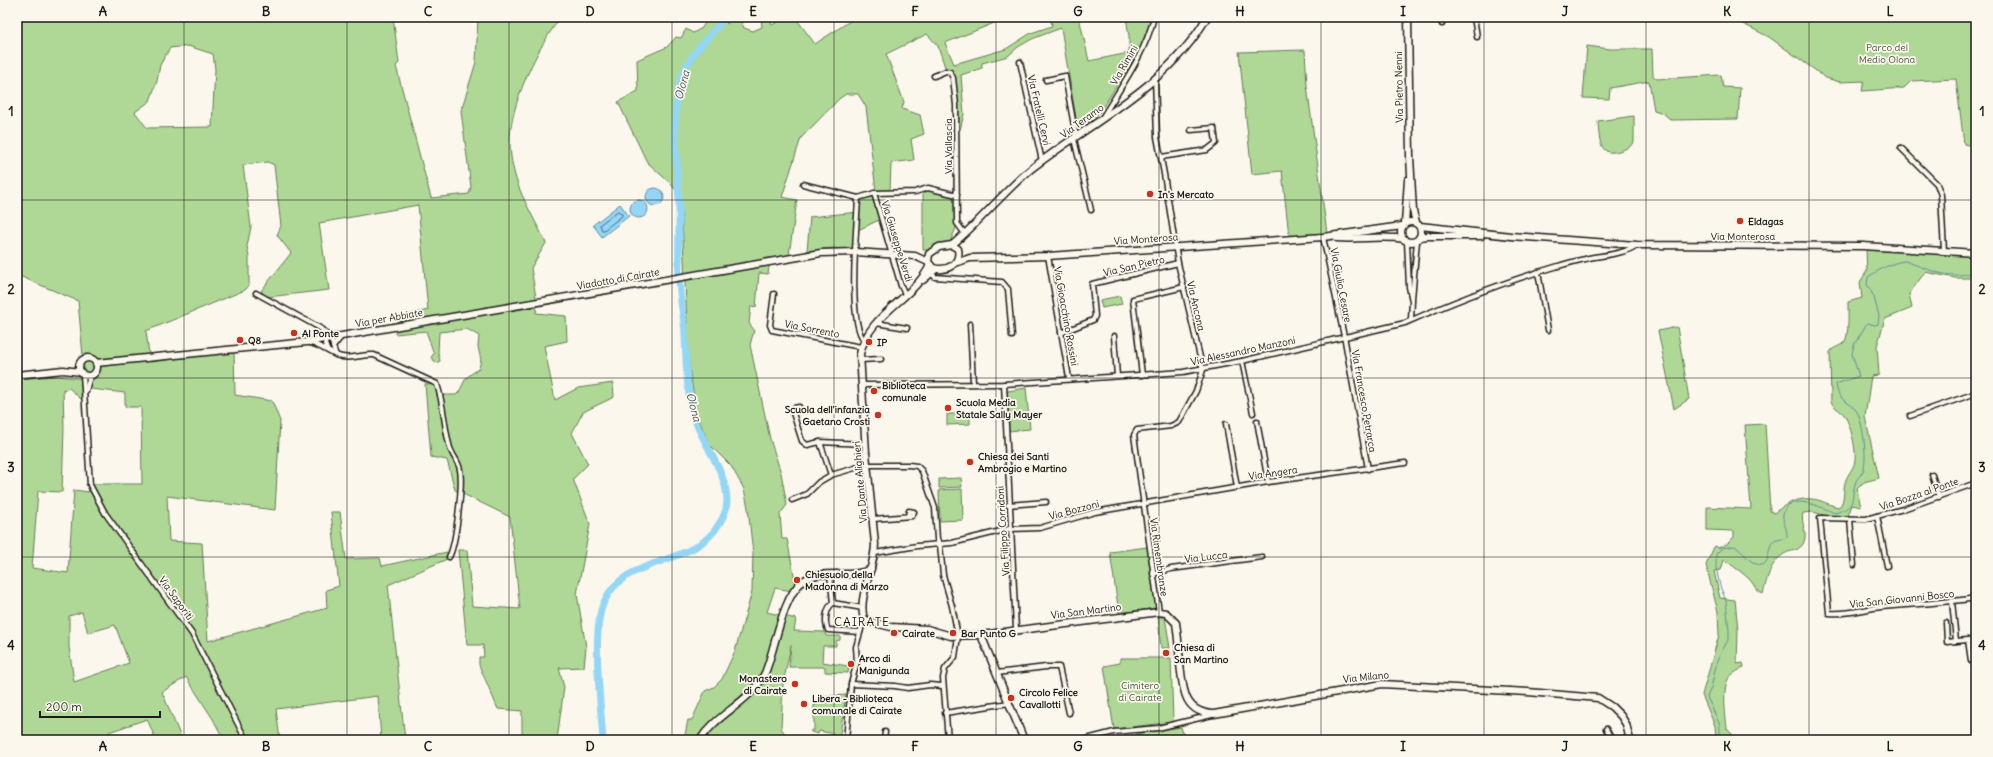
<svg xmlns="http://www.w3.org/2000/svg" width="1993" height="757" viewBox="0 0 1993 757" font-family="Delius,sans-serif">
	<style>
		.green { fill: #afd896; stroke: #667a59; fill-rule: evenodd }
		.water { fill: #94d6f5; stroke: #648c9e }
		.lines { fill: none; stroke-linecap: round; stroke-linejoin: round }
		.shore { stroke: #4c6673; stroke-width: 1 }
		.stream { stroke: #648c9e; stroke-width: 1 }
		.river { stroke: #94d6f5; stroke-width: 7 }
		.street-casing { stroke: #1c1c1c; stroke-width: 7 }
		.secondary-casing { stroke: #1c1c1c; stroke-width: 9 }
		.street { stroke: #fbf7ec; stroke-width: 4 }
		.secondary { stroke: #fbf7ec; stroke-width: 6 }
		.grid { fill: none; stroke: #1c1c1c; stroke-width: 1; stroke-opacity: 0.55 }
		.poi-dot { fill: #c8321e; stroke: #fbf7ec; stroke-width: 1.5 }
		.labels { text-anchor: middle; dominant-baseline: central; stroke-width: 3.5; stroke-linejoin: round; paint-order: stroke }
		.park-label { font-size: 10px; fill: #485441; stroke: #fbf7ec }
		.street-label { font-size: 10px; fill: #1c1c1c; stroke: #fbf7ec }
		.poi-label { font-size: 10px; font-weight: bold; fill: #1c1c1c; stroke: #fbf7ec; text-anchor: start }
		.water-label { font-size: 11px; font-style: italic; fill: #40545d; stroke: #fbf7ec }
		.quarter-label { font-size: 12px; letter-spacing: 1px; fill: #1c1c1c; stroke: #fbf7ec }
		.neatline { fill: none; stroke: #1c1c1c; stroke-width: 1.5 }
		.grid-label { font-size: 13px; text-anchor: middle; font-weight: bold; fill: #1c1c1c }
	</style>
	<rect width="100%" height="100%" fill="#fbf7ec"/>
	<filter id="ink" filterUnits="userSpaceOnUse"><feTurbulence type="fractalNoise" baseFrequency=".025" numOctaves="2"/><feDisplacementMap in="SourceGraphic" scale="8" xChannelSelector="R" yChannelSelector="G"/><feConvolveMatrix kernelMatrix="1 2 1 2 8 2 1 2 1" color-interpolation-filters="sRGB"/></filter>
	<g filter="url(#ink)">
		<g class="green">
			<path d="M17,17H393L399,63L396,66L431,198L469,194L471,187L461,111L476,62L478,17H561C538,46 509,105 510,143C510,154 513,169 516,179C523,201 536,222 546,243L531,268L537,303L536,313L566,316L567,341L544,346L555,400L578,388L613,383L614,397L583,412L572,433L588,464L573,479L590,524L577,594L586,647L584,667L559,668L564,687L557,740H522V711L498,709L479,665V657H484L483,645H467L458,550H467L472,606L520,609L510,517L455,490L447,460L431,457L425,384H435L439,395H456L459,392L466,378L479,368L481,360L478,347L479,336L467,329L439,332L438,352L440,361L436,363L431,357L434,354L426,331L395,334L399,317L428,310L418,205L319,223L329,290L267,297L261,291L291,253L277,235L281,226L274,165L268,162L243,165L251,227L247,246L249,257V286L245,290L146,331L150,362L234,351L235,395L272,401L280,421L275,510L167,496L169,541L202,543L208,641L327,608L326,590L339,586L331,512H340L346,559L380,558L382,566L447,552V559L388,585L405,740H381L378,696L276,709L280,740H224L213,719L186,677L162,692L182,740H156L147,719L109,732L102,740H17V379L57,376L85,379L78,301L17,275ZM188,46L213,54L215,69L212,127L147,128L135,112L150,101L157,81L160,65L170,48ZM69,388L83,401L82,388L125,393V407H141L142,484H86L89,492L74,490L68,573L32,568L38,491L62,492L64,428L63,389L66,390ZM82,612L88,633L115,625L129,663L74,682L69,647V616Z"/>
			<polygon points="708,17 727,17 727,24 732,17 739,17 744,28 753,31 762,27 761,17 769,17 772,25 787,17 795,17 815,44 856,17 1009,17 945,43 954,64 1006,49 1031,33 1052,26 1050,17 1079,17 1089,61 1129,53 1129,36 1126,17 1152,17 1139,51 1099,113 1078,130 1061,28 1032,39 1018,47 1008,56 982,63 982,68 961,75 964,114 960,130 956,129 954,78 946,70 938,46 927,34 886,54 904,102 902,109 920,115 924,134 911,139 914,160 891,163 890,192 876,191 866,107 858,94 846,94 840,98 801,138 782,197 797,200 789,255 770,259 768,274 759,273 756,307 751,306 749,323 754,330 750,345 770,439 781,473 787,505 780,514 782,539 787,539 796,586 792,591 775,588 767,612 796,619 794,631 825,632 826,636 840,636 840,640 836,641 836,646 823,646 822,662 849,666 848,673 825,672 825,667 789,667 791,645 783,684 781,728 789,740 684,740 688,720 692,720 705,691 714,687 722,679 735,651 752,592 753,554 748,508 744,489 731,466 709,444 697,415 689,367 681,197 671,184 647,162 618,102 638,91 637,60 667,47 676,37 681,38 686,29 693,33 702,28"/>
			<polygon points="1736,17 1976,17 1976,147 1964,144 1956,79 1911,81 1904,88 1862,91 1864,81 1840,82 1826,78 1769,37 1737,21"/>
			<polygon points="1587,46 1610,49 1652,49 1653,76 1657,79 1721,75 1723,87 1740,88 1738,119 1671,120 1663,113 1654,110 1649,81 1610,88 1609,99 1583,98"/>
			<polygon points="1305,50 1307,86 1327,233 1289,236 1282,171 1252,174 1239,52"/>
			<path d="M1634,116V143C1628,148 1622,151 1614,152C1598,155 1599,132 1598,121Z"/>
			<polygon points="932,190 955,198 956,228 950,242 934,245 927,250 923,250 923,191"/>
			<polygon points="873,194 879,220 858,230 857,250 833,248 807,251 810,217 859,212 860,199"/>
			<path d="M1866,250L1976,255V278H1955L1925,272L1909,294L1912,308L1885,319L1877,346L1879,375L1871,376L1865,417L1879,478L1864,482L1857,489L1861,507L1852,505L1848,516H1827L1813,512L1803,513C1800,523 1809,534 1803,544C1796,553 1792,549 1784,554C1770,562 1767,579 1763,594C1754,589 1756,587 1750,580C1747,576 1728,562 1724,560L1721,570L1714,571L1720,598L1735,600L1738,630L1737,664L1743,663L1744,667C1739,670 1734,673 1730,676C1721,687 1726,716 1727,729L1738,740H1716L1715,726L1702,695L1719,635L1718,612L1706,565L1714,547L1716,546L1718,548L1727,544L1734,537V531L1707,530V507L1751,509L1745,425L1765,424L1770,511L1774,513C1788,502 1803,495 1821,501C1827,503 1832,506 1839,507C1845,501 1843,491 1845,483C1846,477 1850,473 1853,467C1859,456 1851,427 1845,416C1841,410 1833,408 1831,401L1830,352C1834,346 1841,347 1845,341C1849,335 1848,311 1848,302L1862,298L1860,282L1867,271Z"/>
			<polygon points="1120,296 1122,304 1102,308 1100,300"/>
			<polygon points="1677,327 1689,399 1674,409 1658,331"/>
			<polygon points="1026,388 1030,429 1008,431 1007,394 1008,391"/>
			<polygon points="947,414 970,414 970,424 947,425"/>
			<polygon points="961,478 962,487 939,488 939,479"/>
			<polygon points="962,489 963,520 940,521 939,490"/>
			<polygon points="1147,547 1156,608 1119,613 1110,552"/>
			<polygon points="1158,617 1165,617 1170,648 1161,648"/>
			<polygon points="1120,658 1171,658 1173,722 1114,729 1104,666 1120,663"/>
			<polygon points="846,695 839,740 834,740 835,734 819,731 818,734 811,732 811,730 814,730 814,705 818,704 818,697"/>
			<polygon points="1181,727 1185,740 1137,740 1136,734"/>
		</g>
		<g class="water">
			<circle cx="655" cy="197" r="9"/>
			<circle cx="639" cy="209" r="9"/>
			<polygon points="620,204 629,216 602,237 593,225"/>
		</g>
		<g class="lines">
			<polygon class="shore" points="618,211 622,214 622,216 604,230 602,230 600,225"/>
			<path class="stream" d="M1720,740V725L1707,697L1711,688L1717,661L1729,638V631L1726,601L1720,586L1716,568V554L1722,548L1735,546C1742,551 1747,559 1754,563C1772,572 1766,548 1773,542C1776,539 1783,540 1787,537C1788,530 1782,522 1783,515C1787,490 1823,508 1835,513C1857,506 1850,502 1855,484C1856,479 1860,476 1863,471C1868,461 1863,417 1855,409C1845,399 1838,400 1836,384L1859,376L1852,354L1854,345L1867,323L1875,325L1878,324L1879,316L1874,297L1867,284L1868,277C1879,270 1892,262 1905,261C1926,268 1947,280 1970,273L1976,262"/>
			<path class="river" d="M603,740C601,708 591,628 604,602C625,554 694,568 719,524C723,518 727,509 727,501C727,470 701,443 693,414C686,387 686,360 685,333C684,319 681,306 680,292C677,262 680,232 679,202C678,163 669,113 682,76C690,53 711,35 726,17"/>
			<defs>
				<g id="street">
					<polyline points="1442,17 1442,24"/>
					<polyline points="1474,17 1477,37"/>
					<polyline points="1020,62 1042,161"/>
					<polyline points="934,76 946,71 950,72 953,78 956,105 957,223 965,234"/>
					<polyline points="1155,78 1157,137 1164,174 1178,263 1203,370 1196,391 1179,422 1171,426 1137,430 1134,435 1159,612"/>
					<polyline points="1046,80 1065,76 1076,137"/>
					<path d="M1102,118C1122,85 1145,54 1154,17"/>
					<polyline points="1074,139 1091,210"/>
					<polyline points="1901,148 1937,184 1941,195 1944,251"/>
					<polyline points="1161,157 1207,150 1216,143 1214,128 1191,130"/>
					<polyline points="803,184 858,198 875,193 915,192 928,188 957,195"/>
					<polyline points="874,193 901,286 905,294"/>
					<path d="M858,198C857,226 847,321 864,340"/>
					<polyline points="1323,237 1345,341 1368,469"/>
					<polyline points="1407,241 1409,287 1412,301 1411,319"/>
					<polyline points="1048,256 1069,378"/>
					<polyline points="1538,272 1548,330"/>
					<polyline points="932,274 935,277 1002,282 1008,289 1012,336"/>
					<polyline points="256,293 320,328 331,338"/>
					<polyline points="774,294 770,325 772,330 861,347"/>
					<polyline points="1412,299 1417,241"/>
					<polyline points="876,323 907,328"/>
					<polyline points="970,324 973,383"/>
					<polyline points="1061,333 1093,320 1095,316 1092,284 1178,263"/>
					<polyline points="1114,336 1117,376"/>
					<path d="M310,343C321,345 331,355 342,357C353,359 363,354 374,355L437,384C444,405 444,427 450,448C452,455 459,462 460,470C463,484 456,545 449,557"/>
					<polyline points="327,349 325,344 327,339 332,342 333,346"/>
					<polyline points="336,355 333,347 341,337"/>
					<polyline points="860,360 881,359"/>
					<polyline points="1242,361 1253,413"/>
					<polyline points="83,374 90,485 105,513 192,634 246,740"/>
					<polyline points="1142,375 1133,299 1184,287"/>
					<polyline points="1004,384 1016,629"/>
					<path d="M862,385L1004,384L1183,372L1242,361L1405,323C1453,302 1504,282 1555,267C1565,264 1575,261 1585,259C1601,255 1623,255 1637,245"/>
					<polyline points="86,391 90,376"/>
					<polyline points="799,407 794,408 793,413 802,441 807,445 820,442"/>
					<polyline points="1910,416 1976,393"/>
					<polyline points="1257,421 1268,482"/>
					<polyline points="1226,424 1237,487"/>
					<polyline points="831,475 820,442 865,444"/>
					<polyline points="1932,475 1939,497"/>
					<path d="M1976,483L1903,509L1866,519L1820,518L1829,613C1847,615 1863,609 1881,607C1913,604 1944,603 1976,598"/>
					<polyline points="792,500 807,494 819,482 831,475 855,468 868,465 909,465 917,466 922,471 935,508 937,539 940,545 943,575 952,606 958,636 955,657 945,669 943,678 948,740"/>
					<polyline points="1008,505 1046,502"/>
					<polyline points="1877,516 1887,566"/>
					<polyline points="873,519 912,516 914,512 909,511 908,516"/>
					<polyline points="1850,519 1854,565"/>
					<polyline points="875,553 917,546 952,543 1009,529 1040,528 1095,512 1268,482 1405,463"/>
					<polyline points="1153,574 1171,569 1262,557"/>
					<polyline points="830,575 833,603"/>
					<path d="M833,603C826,608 824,622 828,630L860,632"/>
					<polyline points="833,603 863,608"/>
					<polyline points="1946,623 1947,642 1956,641 1952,601"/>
					<polyline points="1956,641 1968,640 1971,661"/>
					<polyline points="997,673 1046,667 1059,667 1069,713"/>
					<polyline points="851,684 895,686 908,688 930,685 942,686"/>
					<polyline points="945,713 1009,703"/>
					<polyline points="1606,729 1612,740"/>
					<polyline points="846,740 851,684 857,662 856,647 864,619"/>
					<polyline points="884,740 885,732"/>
					<polyline points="1083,740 1114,732 1158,728 1212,715"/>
					<polyline points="1616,740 1630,738"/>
				</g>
				<g id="secondary">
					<polyline points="1408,17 1410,157 1413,211 1416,222"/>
					<circle cx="1411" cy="232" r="10"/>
					<polyline points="1405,223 1408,180"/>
					<polyline points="1420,226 1511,236 1637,245 1863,246 1976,253"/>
					<polyline points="1420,237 1427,236 1481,236"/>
					<path d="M1337,238C1359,240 1382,235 1404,239"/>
					<path d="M952,245C980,222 1003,192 1031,169C1091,122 1168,86 1207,17"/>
					<polyline points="958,262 970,258 1048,256 1323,237 1402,226"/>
					<path d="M930,265C915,298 868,314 860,354L866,453L875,544C875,568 857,597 864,619L871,622L891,627L927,629L951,636L981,635L1159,612L1166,613L1176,623C1178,636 1179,650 1180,664C1183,688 1183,713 1214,714L1382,684L1528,692L1598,698L1612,707L1621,716L1626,724L1630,740"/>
					<polyline points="923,280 936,269"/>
					<circle cx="88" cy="367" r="9"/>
					<path d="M96,363L307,342L821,253L855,252L915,256L928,262L933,268C947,272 961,264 958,249L952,245L939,247L929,254L928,262"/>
					<polyline points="17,375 63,370 81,372"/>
					<polyline points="981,635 1024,740"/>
					<path d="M700,740C717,713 750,703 765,673C775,650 782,596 803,581C822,567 851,580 871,569"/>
				</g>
			</defs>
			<use href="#street" class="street-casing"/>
			<use href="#secondary" class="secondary-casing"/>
			<use href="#street" class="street"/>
			<use href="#secondary" class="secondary"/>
		</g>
	</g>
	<path class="grid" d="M184,17V740M347,17V740M509,17V740M672,17V740M834,17V740M996,17V740M1159,17V740M1321,17V740M1484,17V740M1646,17V740M1809,17V740M17,200H1976M17,378H1976M17,557H1976"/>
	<g class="poi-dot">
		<circle cx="1150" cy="194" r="4"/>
		<circle cx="1740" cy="221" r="4"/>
		<circle cx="294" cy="333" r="4"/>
		<circle cx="240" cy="340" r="4"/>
		<circle cx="869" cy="342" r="4"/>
		<circle cx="874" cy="391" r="4"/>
		<circle cx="948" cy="408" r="4"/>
		<circle cx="878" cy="415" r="4"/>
		<circle cx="970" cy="462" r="4"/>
		<circle cx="797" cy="580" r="4"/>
		<circle cx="894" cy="633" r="4"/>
		<circle cx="953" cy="633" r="4"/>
		<circle cx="1166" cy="653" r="4"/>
		<circle cx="851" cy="664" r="4"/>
		<circle cx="795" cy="684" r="4"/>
		<circle cx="1011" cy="698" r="4"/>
		<circle cx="804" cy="704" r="4"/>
	</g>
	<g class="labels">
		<g class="park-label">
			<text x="1887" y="47">Parco del<tspan x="1887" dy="12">Medio Olona</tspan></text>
			<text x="1140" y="685">Cimitero<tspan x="1140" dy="12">di Cairate</tspan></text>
		</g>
		<g class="street-label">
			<text transform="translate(1124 65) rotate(-60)">Via Rimini</text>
			<text transform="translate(1399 87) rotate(-91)">Via Pietro Nenni</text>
			<text transform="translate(1039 110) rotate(77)">Via Fratelli Cervi</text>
			<text transform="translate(1082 121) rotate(-36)">Via Teramo</text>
			<text transform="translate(948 146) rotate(-90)">Via Vallascia</text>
			<text x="1743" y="236">Via Monterosa</text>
			<text transform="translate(1146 239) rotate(-4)">Via Monterosa</text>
			<text transform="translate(897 241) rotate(73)">Via Giuseppe Verdi</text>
			<text transform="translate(1134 266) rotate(-13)">Via San Pietro</text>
			<text transform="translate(618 279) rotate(-10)">Viadotto di Cairate</text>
			<text transform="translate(1341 285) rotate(79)">Via Giulio Cesare</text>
			<text transform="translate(1196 306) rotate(77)">Via Ancona</text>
			<text transform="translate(1066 316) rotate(80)">Via Gioacchino Rossini</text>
			<text transform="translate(389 318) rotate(-10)">Via per Abbiate</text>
			<text transform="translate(812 329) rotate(11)">Via Sorrento</text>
			<text transform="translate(1243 351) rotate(-12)">Via Alessandro Manzoni</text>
			<text transform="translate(1364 401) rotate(80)">Via Francesco Petrarca</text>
			<text transform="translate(1273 473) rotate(-8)">Via Angera</text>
			<text transform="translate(860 482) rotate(-95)">Via Dante Alighieri</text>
			<text transform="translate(1919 494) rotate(-19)">Via Bozza al Ponte</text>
			<text transform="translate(1074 510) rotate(-15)">Via Bozzoni</text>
			<text transform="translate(1003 531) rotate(-94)">Via Filippo Corridoni</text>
			<text transform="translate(1159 557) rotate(82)">Via Rimembranze</text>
			<text transform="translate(1206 557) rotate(-7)">Via Lucca</text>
			<text transform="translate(176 598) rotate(54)">Via Saporiti</text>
			<text transform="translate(1902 599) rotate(-6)">Via San Giovanni Bosco</text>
			<text transform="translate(1086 611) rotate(-7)">Via San Martino</text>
			<text transform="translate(1366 677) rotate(-6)">Via Milano</text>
		</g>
		<g class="poi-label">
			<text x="1158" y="194">In's Mercato</text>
			<text x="1748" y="221">Eldagas</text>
			<text x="302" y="333">Al Ponte</text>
			<text x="248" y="340">Q8</text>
			<text x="877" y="342">IP</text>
			<text x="882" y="385">Biblioteca<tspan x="882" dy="12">comunale</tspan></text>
			<text x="956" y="402">Scuola Media<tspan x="956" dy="12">Statale Sally Mayer</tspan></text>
			<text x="870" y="409" text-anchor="end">Scuola dell'infanzia<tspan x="870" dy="12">Gaetano Crosti</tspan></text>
			<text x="978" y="456">Chiesa dei Santi<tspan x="978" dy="12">Ambrogio e Martino</tspan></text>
			<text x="805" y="574">Chiesuolo della<tspan x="805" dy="12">Madonna di Marzo</tspan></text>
			<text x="902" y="633">Cairate</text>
			<text x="961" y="633">Bar Punto G</text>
			<text x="1174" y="647">Chiesa di<tspan x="1174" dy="12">San Martino</tspan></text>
			<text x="859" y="658">Arco di<tspan x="859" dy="12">Manigunda</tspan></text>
			<text x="787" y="678" text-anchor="end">Monastero<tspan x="787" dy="12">di Cairate</tspan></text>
			<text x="1019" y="692">Circolo Felice<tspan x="1019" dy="12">Cavallotti</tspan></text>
			<text x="812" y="698">Libera - Biblioteca<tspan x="812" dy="12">comunale di Cairate</tspan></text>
		</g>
		<g class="water-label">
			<text transform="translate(682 85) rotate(-75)">Olona</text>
			<text transform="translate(694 407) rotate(75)">Olona</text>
		</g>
		<g class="quarter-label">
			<text x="862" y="621">CAIRATE</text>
		</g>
	</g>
	<rect width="1993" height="757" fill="none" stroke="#fbf7ec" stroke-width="44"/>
	<path d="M40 711v6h120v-6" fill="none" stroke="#1c1c1c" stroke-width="2"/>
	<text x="46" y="711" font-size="12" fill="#1c1c1c" stroke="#fbf7ec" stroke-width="3" paint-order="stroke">200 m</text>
	<rect x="22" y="22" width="1949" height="713" class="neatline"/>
	<g class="grid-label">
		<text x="103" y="16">A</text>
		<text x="266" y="16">B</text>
		<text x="428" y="16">C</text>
		<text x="590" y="16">D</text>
		<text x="753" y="16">E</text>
		<text x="915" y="16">F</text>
		<text x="1078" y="16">G</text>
		<text x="1240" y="16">H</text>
		<text x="1403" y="16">I</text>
		<text x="1565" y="16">J</text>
		<text x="1727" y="16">K</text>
		<text x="1890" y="16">L</text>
		<text x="11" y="116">1</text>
		<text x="1982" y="116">1</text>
		<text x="11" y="294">2</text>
		<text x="1982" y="294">2</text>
		<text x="11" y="472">3</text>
		<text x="1982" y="472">3</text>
		<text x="11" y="650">4</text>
		<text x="1982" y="650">4</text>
		<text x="103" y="751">A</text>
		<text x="266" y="751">B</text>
		<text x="428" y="751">C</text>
		<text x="590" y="751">D</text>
		<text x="753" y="751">E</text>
		<text x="915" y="751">F</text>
		<text x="1078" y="751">G</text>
		<text x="1240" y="751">H</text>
		<text x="1403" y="751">I</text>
		<text x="1565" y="751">J</text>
		<text x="1727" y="751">K</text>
		<text x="1890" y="751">L</text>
	</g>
</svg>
